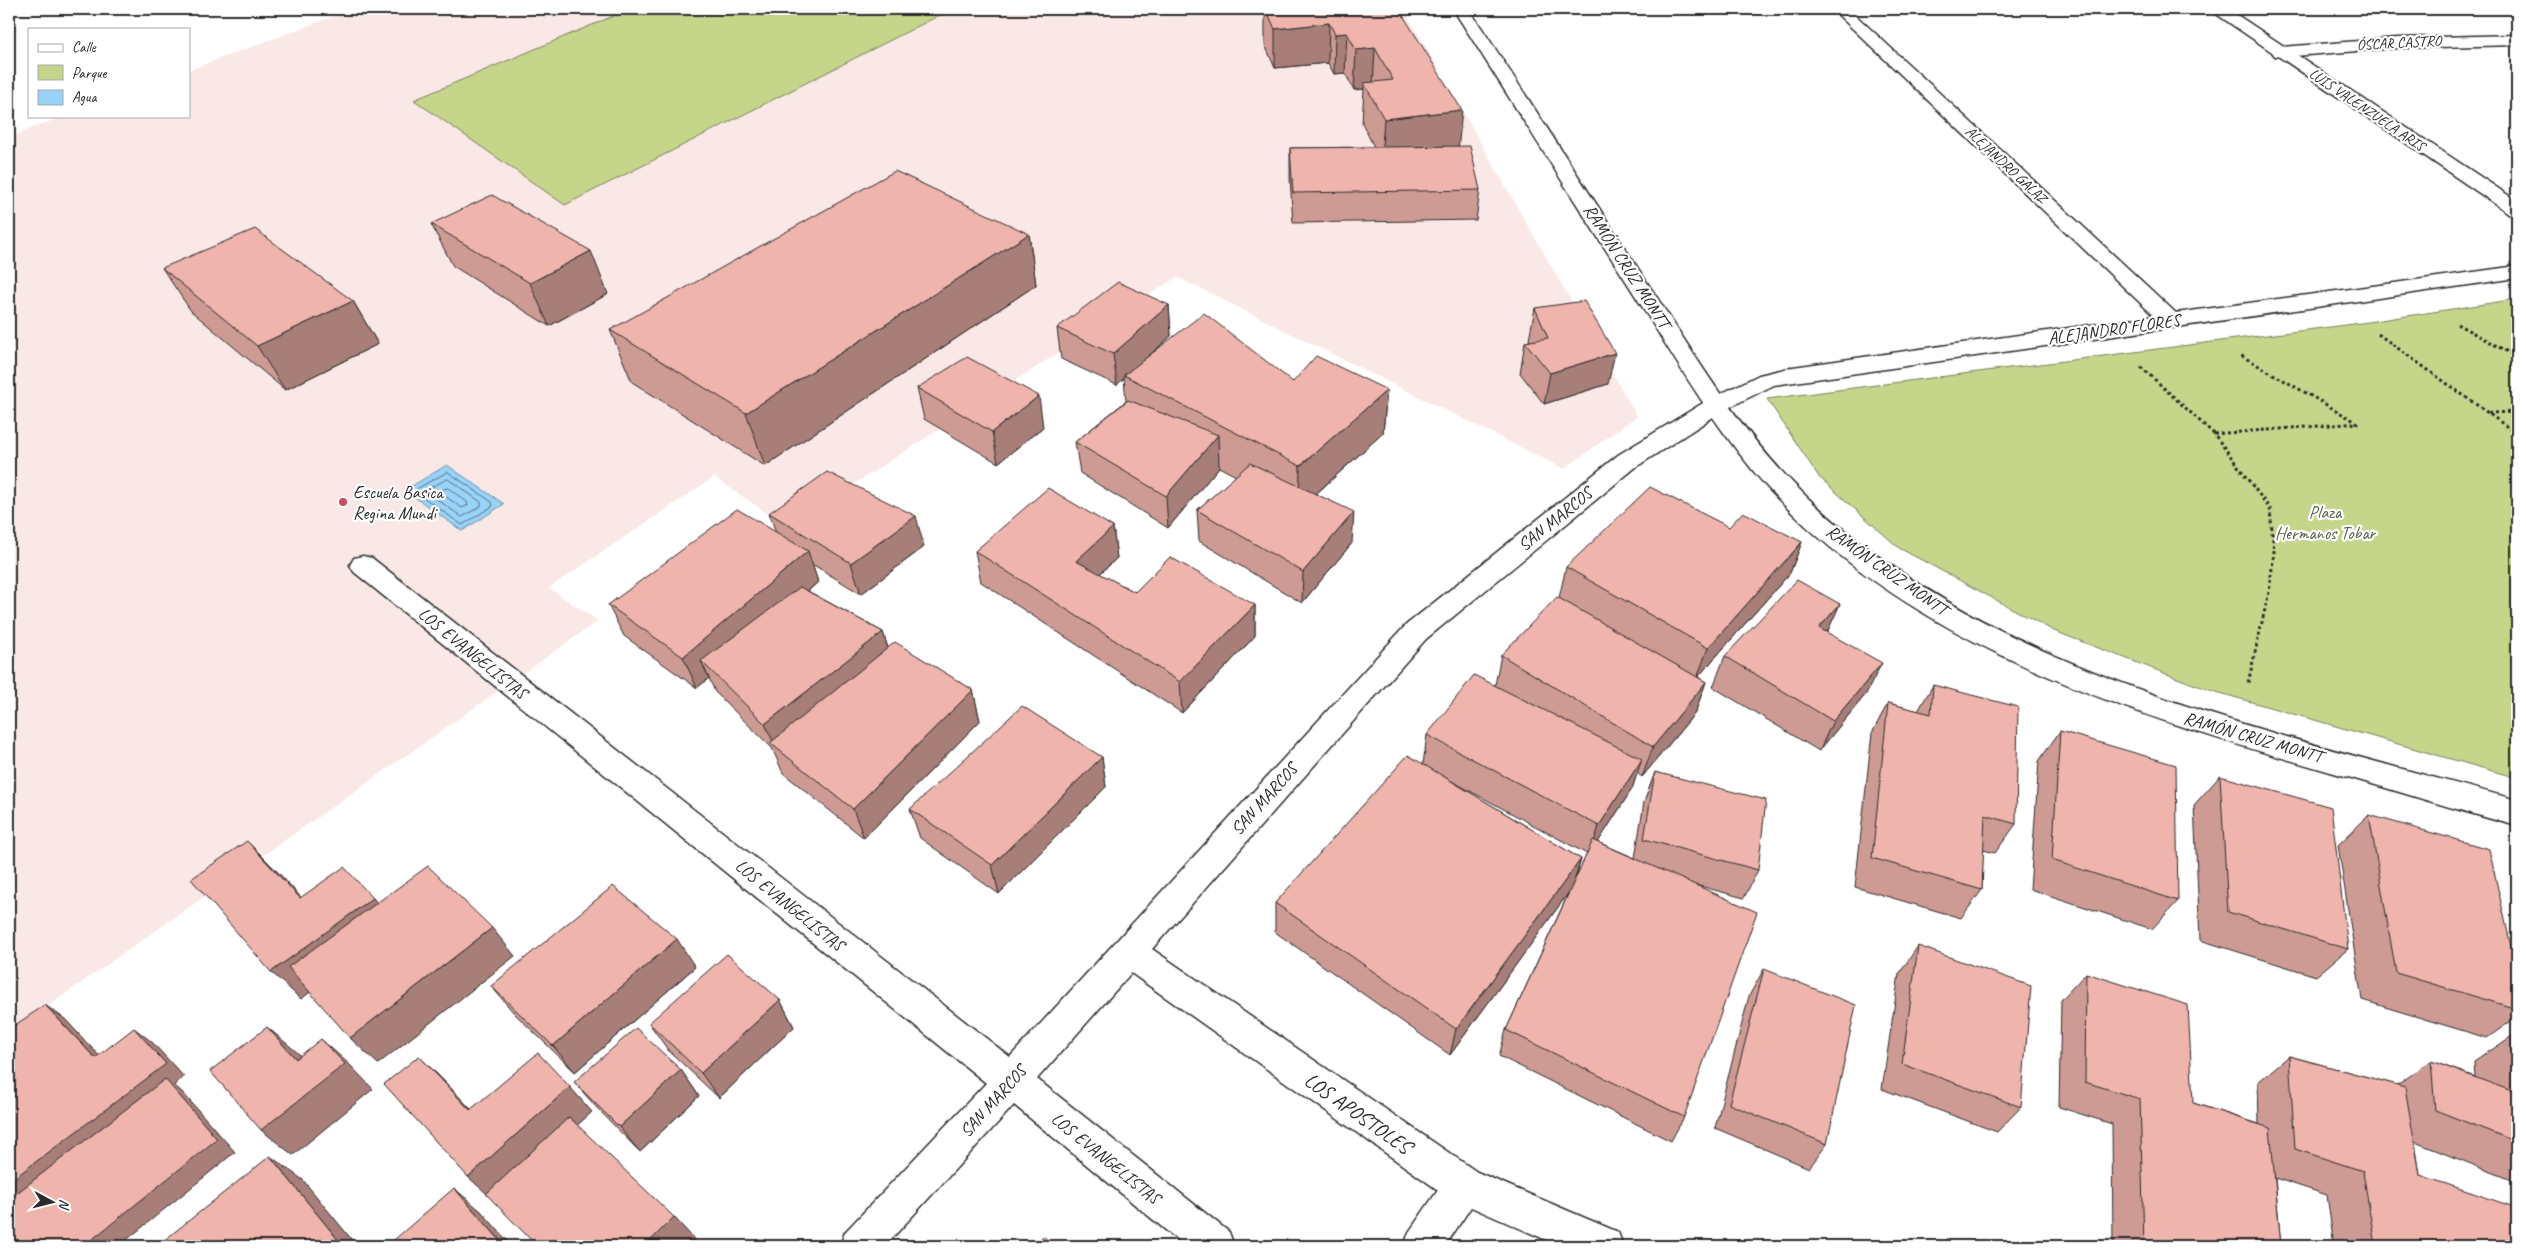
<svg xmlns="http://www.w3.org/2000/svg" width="2526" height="1255" viewBox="0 0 2526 1255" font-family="Caveat,sans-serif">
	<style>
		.built { fill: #fae8e6 }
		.green { fill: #c5d68b; stroke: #78805b }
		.water { fill: #98d4f9; stroke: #6c90a7 }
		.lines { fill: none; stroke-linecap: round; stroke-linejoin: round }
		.shore { stroke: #576f7d; stroke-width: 1 }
		.street-casing { stroke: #2b2b2b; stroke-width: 3 }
		.secondary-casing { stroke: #2b2b2b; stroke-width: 3 }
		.path { stroke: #2b2b2b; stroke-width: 3; stroke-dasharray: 3 3; stroke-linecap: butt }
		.street { fill: #fff; fill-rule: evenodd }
		.secondary { fill: #fff; fill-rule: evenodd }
		.wall { fill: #ce9b94; stroke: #2b2b2b; fill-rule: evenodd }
		.shaded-wall { fill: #a77e78; stroke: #2b2b2b }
		.building { fill: #efb4ac; stroke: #2b2b2b }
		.poi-dot { fill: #d1495b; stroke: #fff; stroke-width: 2 }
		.labels { text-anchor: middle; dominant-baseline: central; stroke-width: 4.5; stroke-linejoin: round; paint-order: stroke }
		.far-street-label { font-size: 15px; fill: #2b2b2b; stroke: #fff }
		.street-label { font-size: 18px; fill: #2b2b2b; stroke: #fff }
		.poi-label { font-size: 18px; fill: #2b2b2b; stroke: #fff; text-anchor: start }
		.park-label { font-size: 18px; fill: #595e48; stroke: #fff }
		.near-street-label { font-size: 21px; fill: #2b2b2b; stroke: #fff }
	</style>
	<rect width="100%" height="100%" fill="#fff"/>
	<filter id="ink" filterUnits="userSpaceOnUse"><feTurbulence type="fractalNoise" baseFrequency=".02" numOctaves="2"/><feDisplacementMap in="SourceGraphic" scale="10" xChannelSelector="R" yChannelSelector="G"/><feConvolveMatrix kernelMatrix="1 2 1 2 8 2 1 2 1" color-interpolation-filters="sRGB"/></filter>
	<g filter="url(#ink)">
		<polygon class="built" points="353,9 1404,9 1637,416 1564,469 1177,277 787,527 714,477 549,588 598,621 11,1032 9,1029 9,137 64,116 189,116 189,70"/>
		<g class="green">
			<polygon points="630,9 938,9 946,12 565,205 414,100"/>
			<polygon points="2517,299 2517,778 2206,689 2054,631 1899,548 1819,477 1767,399 2361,323"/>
		</g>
		<polygon class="water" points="447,465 504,504 462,531 405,490"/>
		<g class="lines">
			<g class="shore">
				<polygon points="448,472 492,502 493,506 462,525 416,492 417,489"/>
				<polygon points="448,479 481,502 481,506 462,517 428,493 428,489"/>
				<polygon points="448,488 467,502 468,505 462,508 442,494 442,490"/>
			</g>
			<defs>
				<g id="street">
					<polygon points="1832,9 1849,9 2176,313 2517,266 2517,278 1774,385 1724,410 1636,467 1426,639 1152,949 1477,1172 1618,1232 1623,1246 1560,1246 1471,1207 1445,1246 1404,1246 1409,1232 1438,1190 1131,973 1037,1079 1229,1232 1234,1246 1185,1246 1014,1105 885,1246 840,1246 845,1232 986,1083 354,572 350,565 354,558 363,556 372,558 1010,1057 1406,625 1618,455 1708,400 1759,375 1793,367 2154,316"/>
					<polygon points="2517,35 2517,45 2397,48 2281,57 2275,56 2272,52 2275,48 2281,47 2397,38"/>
				</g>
				<g id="secondary">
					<path d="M1453,9H1469C1530,101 1590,194 1650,287C1693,352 1733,420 1787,477C1971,671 2270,731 2517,800V826C2456,810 2395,790 2334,773C2132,715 1913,647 1767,487C1714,427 1674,357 1631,289C1571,196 1512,102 1453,9Z"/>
					<polygon points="2209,9 2228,9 2517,201 2517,216 2510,214"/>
				</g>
			</defs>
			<use href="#street" class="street-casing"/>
			<use href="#secondary" class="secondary-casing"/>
			<g class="path">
				<polyline points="2457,324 2517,357"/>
				<polyline points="2378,334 2517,434"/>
				<polyline points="2141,367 2214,434 2270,509 2274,552 2269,592 2248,683"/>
				<polyline points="2488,413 2517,412"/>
				<polyline points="2214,434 2358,423 2240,355"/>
			</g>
			<use href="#street" class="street"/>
			<use href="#secondary" class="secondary"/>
		</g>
		<g class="wall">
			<polygon points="1265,9 1399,9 1458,146 1480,190 1476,220 1293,223 1290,178 1290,148 1374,147 1362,123 1364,89 1354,90 1345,73 1334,74 1328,63 1275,68 1265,45"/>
			<polygon points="431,224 608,294 549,326 453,266"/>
			<polygon points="1029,234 1036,285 765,466 632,382 610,330"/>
			<polygon points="162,268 353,301 378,344 285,390 191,311"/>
			<polygon points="1169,305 1171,336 1146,358 1293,382 1387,390 1383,433 1316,494 1352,543 1302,603 1199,541 1197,510 1236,476 1219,467 1168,528 1080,473 1075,442 1126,401 1124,378 1117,385 1061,359 1057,328"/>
			<polygon points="1535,308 1608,384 1544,404 1520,373 1525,342 1530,341 1529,339"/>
			<polygon points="917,388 1043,427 998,463 924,419"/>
			<polygon points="769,513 924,547 861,594 812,564 818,582 808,591 883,632 888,648 973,690 980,721 864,838 783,773 772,748 715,692 709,678 697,688 624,636 608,605 776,533"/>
			<polygon points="1113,527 1117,558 1100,574 1135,592 1255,605 1255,636 1182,713 981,582 975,551"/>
			<path d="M1729,527L1802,542L1790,573L1698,677L1706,682L1695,713L1642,777L1637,773L1632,789L1598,842L1635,858L1644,802L1655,772L1758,870L1744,898L1696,885L1684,1117L1671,1141L1499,1056L1506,1030L1569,892L1450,1055L1275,932V903L1423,764L1427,735L1495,685L1501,655L1559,598L1566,567ZM1446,778L1587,854L1575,881L1581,859Z"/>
			<polygon points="1840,604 1827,632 1866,694 1819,751 1713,687 1725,656"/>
			<polygon points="1933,685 2016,824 1995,853 1983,850 1982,890 1961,918 1855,887 1872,733 1888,703 1918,711"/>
			<polygon points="2060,731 2178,901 2152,929 2030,889 2039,761"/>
			<polygon points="1102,757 1106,787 999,894 920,838 910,809"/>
			<polygon points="2220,776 2348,949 2316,976 2200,940 2194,805"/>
			<polygon points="2369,815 2517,973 2517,1017 2487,1038 2362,1000 2338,845"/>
			<polygon points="1918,946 2021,1107 1997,1132 1882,1089 1899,974"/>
			<polygon points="695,967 575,1072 514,1013 491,986"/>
			<polygon points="1764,969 1827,1144 1809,1168 1715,1128 1749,996"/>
			<polygon points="2086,973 2193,1103 2259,1124 2258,1082 2289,1056 2397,1085 2431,1061 2475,1077 2474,1062 2512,1036 2517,1038 2517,1182 2415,1142 2420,1175 2517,1246 2334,1246 2327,1195 2275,1178 2281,1246 2113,1246 2112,1124 2059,1107 2061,1000"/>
			<polygon points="780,1000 794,1027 719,1098 668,1050 649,1023"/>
			<polygon points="681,1070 699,1096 640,1152 596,1107 574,1082"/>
		</g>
		<g class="shaded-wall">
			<polygon points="1329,23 1328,63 1275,68 1275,29"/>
			<polygon points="1347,33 1345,73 1334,74 1335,34"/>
			<polygon points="1375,48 1373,88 1364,83 1364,89 1354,90 1356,50"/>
			<polygon points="1462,110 1458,151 1381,160 1384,119"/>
			<polygon points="1029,234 1036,285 765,466 746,413"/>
			<polygon points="591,251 608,294 549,326 530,283"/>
			<polygon points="353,301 378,344 285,390 257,346"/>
			<polygon points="1169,305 1171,336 1126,376 1124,375 1124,378 1117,385 1113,354"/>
			<polygon points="1615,353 1608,384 1544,404 1550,373"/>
			<polygon points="1387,390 1383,433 1299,509 1300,466"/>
			<polygon points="1039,396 1043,427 998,463 992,432"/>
			<polygon points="1218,435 1219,467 1168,528 1166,496"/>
			<polygon points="1354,512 1352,543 1302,603 1303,572"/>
			<polygon points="916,516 924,547 861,594 851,563"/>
			<polygon points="1113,527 1117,558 1080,592 1076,561"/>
			<polygon points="1802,542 1790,573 1697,678 1708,648"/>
			<polygon points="808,551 818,582 714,673 701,661 709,678 697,688 683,657"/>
			<polygon points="1840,604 1826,635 1819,628"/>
			<polygon points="1255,605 1255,636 1182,713 1180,682"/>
			<polygon points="883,632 892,663 776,748 765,724"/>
			<polygon points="1882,663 1866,694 1819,751 1833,721"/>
			<polygon points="1706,682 1695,713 1642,777 1653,747"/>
			<polygon points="973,690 980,721 864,838 853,809"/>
			<polygon points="1102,757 1106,787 999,894 992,865"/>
			<polygon points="1642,759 1632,789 1590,855 1599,826"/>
			<polygon points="247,841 276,870 328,927 300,898"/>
			<polygon points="1581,859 1572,888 1450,1055 1456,1029"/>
			<polygon points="373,898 399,927 301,999 271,972"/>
			<polygon points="492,928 515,956 378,1064 350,1038"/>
			<polygon points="677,939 695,967 575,1072 553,1046"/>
			<polygon points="780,1000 794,1027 719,1098 701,1073"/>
			<polygon points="45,1005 65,1019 114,1072 95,1058"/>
			<polygon points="267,1027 298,1053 323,1081 321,1039 350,1065 373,1089 293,1155 261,1130 296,1059"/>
			<polygon points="134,1028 152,1042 184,1077 174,1085 183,1093 235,1152 119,1246 84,1246 9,1211 9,1182"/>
			<polygon points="419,1056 445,1082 496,1135 470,1110"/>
			<polygon points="681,1070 699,1096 640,1152 619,1127"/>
			<polygon points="570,1087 592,1112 494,1200 468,1177"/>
			<polygon points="270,1156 303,1180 357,1246 343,1246"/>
			<polygon points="454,1188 481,1211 512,1246 505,1246"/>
			<polygon points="674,1217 694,1239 688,1246 645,1246"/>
		</g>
		<g class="building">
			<polygon points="1266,9 1399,9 1462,110 1384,119 1364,83 1393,80 1375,48 1356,50 1347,33 1335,34 1329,23 1275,29"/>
			<polygon points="1470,146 1480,190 1293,193 1290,148"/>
			<polygon points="895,171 1029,234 746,413 610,330"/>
			<polygon points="492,195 591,251 530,283 431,224"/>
			<polygon points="255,229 353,301 257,346 162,268"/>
			<polygon points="1118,282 1169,305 1113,354 1057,328"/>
			<polygon points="1584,301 1615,353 1550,373 1525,342 1548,338 1535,308"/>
			<polygon points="1204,313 1293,382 1316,356 1387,390 1300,466 1124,375"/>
			<polygon points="967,357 1039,396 992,432 917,388"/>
			<polygon points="1128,400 1218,435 1166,496 1075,442"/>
			<polygon points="1250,463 1354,512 1303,572 1197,510"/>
			<polygon points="827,472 916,516 851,563 769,513"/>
			<polygon points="1650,487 1729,527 1743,512 1802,542 1708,648 1566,567"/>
			<polygon points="1048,488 1113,527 1076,561 1135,592 1170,557 1255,605 1180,682 975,551"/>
			<polygon points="737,509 808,551 683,657 608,605"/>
			<polygon points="1797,580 1840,604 1819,628 1882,663 1833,721 1725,656"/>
			<polygon points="800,587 883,632 765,724 701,661"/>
			<polygon points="1557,597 1706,682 1653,747 1501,655"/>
			<polygon points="895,642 973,690 853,809 770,743"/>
			<polygon points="1474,675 1642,759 1599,826 1427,735"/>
			<polygon points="1933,685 2018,707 2016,824 1985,815 1982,890 1872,858 1888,703 1931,714"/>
			<polygon points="1022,706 1102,757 992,865 910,809"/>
			<polygon points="2060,731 2176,765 2178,901 2052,860"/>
			<polygon points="1408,755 1581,859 1456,1029 1275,903"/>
			<polygon points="1655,772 1766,800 1758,870 1644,839"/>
			<polygon points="2220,776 2331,807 2348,949 2228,912"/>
			<polygon points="2369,815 2489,849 2517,973 2517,1009 2396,973"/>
			<polygon points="1593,840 1757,912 1684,1117 1506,1030"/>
			<polygon points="247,841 300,898 344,867 373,898 271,972 191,879"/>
			<polygon points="428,866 492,928 350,1038 288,967"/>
			<polygon points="613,886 677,939 553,1046 491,986"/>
			<polygon points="1918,946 2031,986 2021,1107 1902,1064"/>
			<polygon points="727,954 780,1000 701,1073 649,1023"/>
			<polygon points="1764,969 1856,1005 1827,1144 1729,1104"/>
			<polygon points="2086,973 2188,1005 2193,1103 2270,1128 2281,1246 2144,1246 2140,1099 2085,1082"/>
			<polygon points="45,1005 95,1058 134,1028 166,1064 9,1182 9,1029"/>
			<polygon points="267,1027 296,1059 321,1039 345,1064 261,1130 210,1071"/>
			<polygon points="636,1028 681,1070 619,1127 574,1082"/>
			<polygon points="2512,1036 2517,1038 2517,1087"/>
			<polygon points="538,1053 570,1087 468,1177 384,1084 419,1056 470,1110"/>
			<polygon points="2289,1056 2405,1087 2420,1175 2517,1208 2517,1246 2375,1246 2363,1171 2295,1149"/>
			<polygon points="2431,1061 2517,1093 2517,1142 2435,1110"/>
			<polygon points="165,1079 217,1139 84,1246 9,1246 9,1199"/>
			<polygon points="569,1117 674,1217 645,1246 537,1246 486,1194"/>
			<polygon points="270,1156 343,1246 157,1246"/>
			<polygon points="454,1188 505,1246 387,1246"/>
			<polygon points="1043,1236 1054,1246 1035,1246"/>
		</g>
	</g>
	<circle class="poi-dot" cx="343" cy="502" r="5"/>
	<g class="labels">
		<g class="far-street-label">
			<text transform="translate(2399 43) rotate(-3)">ÓSCAR CASTRO</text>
			<text transform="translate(2367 110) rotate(34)">LUIS VALENZUELA ARIS</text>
			<text transform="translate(2006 165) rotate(43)">ALEJANDRO GALAZ</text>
		</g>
		<g class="street-label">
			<text transform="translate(1627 266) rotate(57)">RAMÓN CRUZ MONTT</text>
			<text transform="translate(2114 329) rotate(-8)">ALEJANDRO FLORES</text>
			<text transform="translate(1555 519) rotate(-39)">SAN MARCOS</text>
			<text transform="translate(1887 570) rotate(35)">RAMÓN CRUZ MONTT</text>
			<text transform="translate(473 653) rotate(39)">LOS EVANGELISTAS</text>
			<text transform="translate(2253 737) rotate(16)">RAMÓN CRUZ MONTT</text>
			<text transform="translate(1264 799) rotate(-48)">SAN MARCOS</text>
			<text transform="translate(790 905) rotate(39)">LOS EVANGELISTAS</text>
			<text transform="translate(993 1101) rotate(-48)">SAN MARCOS</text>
			<text transform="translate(1106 1158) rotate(39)">LOS EVANGELISTAS</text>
		</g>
		<g class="poi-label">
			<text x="353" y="492">Escuela Basica<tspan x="353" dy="21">Regina Mundi</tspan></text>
		</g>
		<g class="park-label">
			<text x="2325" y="512">Plaza<tspan x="2325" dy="21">Hermanos Tobar</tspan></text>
		</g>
		<g class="near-street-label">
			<text transform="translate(1358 1113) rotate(35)">LOS APOSTOLES</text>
		</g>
	</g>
	<rect width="2526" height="1255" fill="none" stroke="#fff" stroke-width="30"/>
	<rect x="15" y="15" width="2496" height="1225" fill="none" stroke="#2b2b2b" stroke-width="2" filter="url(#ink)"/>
	<rect x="28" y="28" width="162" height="90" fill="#ffffff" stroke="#aaaaaa"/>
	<rect x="38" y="44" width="25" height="8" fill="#ffffff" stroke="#aaaaaa"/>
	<text x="72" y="52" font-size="15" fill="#2b2b2b">Calle</text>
	<rect x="38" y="65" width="25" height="15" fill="#c5d68b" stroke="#aaaaaa"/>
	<text x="72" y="78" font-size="15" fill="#2b2b2b">Parque</text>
	<rect x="38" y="90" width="25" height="15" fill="#98d4f9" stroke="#aaaaaa"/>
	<text x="72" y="102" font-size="15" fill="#2b2b2b">Agua</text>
	<g transform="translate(52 1202) rotate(97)" stroke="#ffffff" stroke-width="4" paint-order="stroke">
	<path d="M0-4L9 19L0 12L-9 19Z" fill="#2b2b2b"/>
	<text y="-8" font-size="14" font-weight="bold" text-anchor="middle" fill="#2b2b2b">N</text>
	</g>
</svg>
